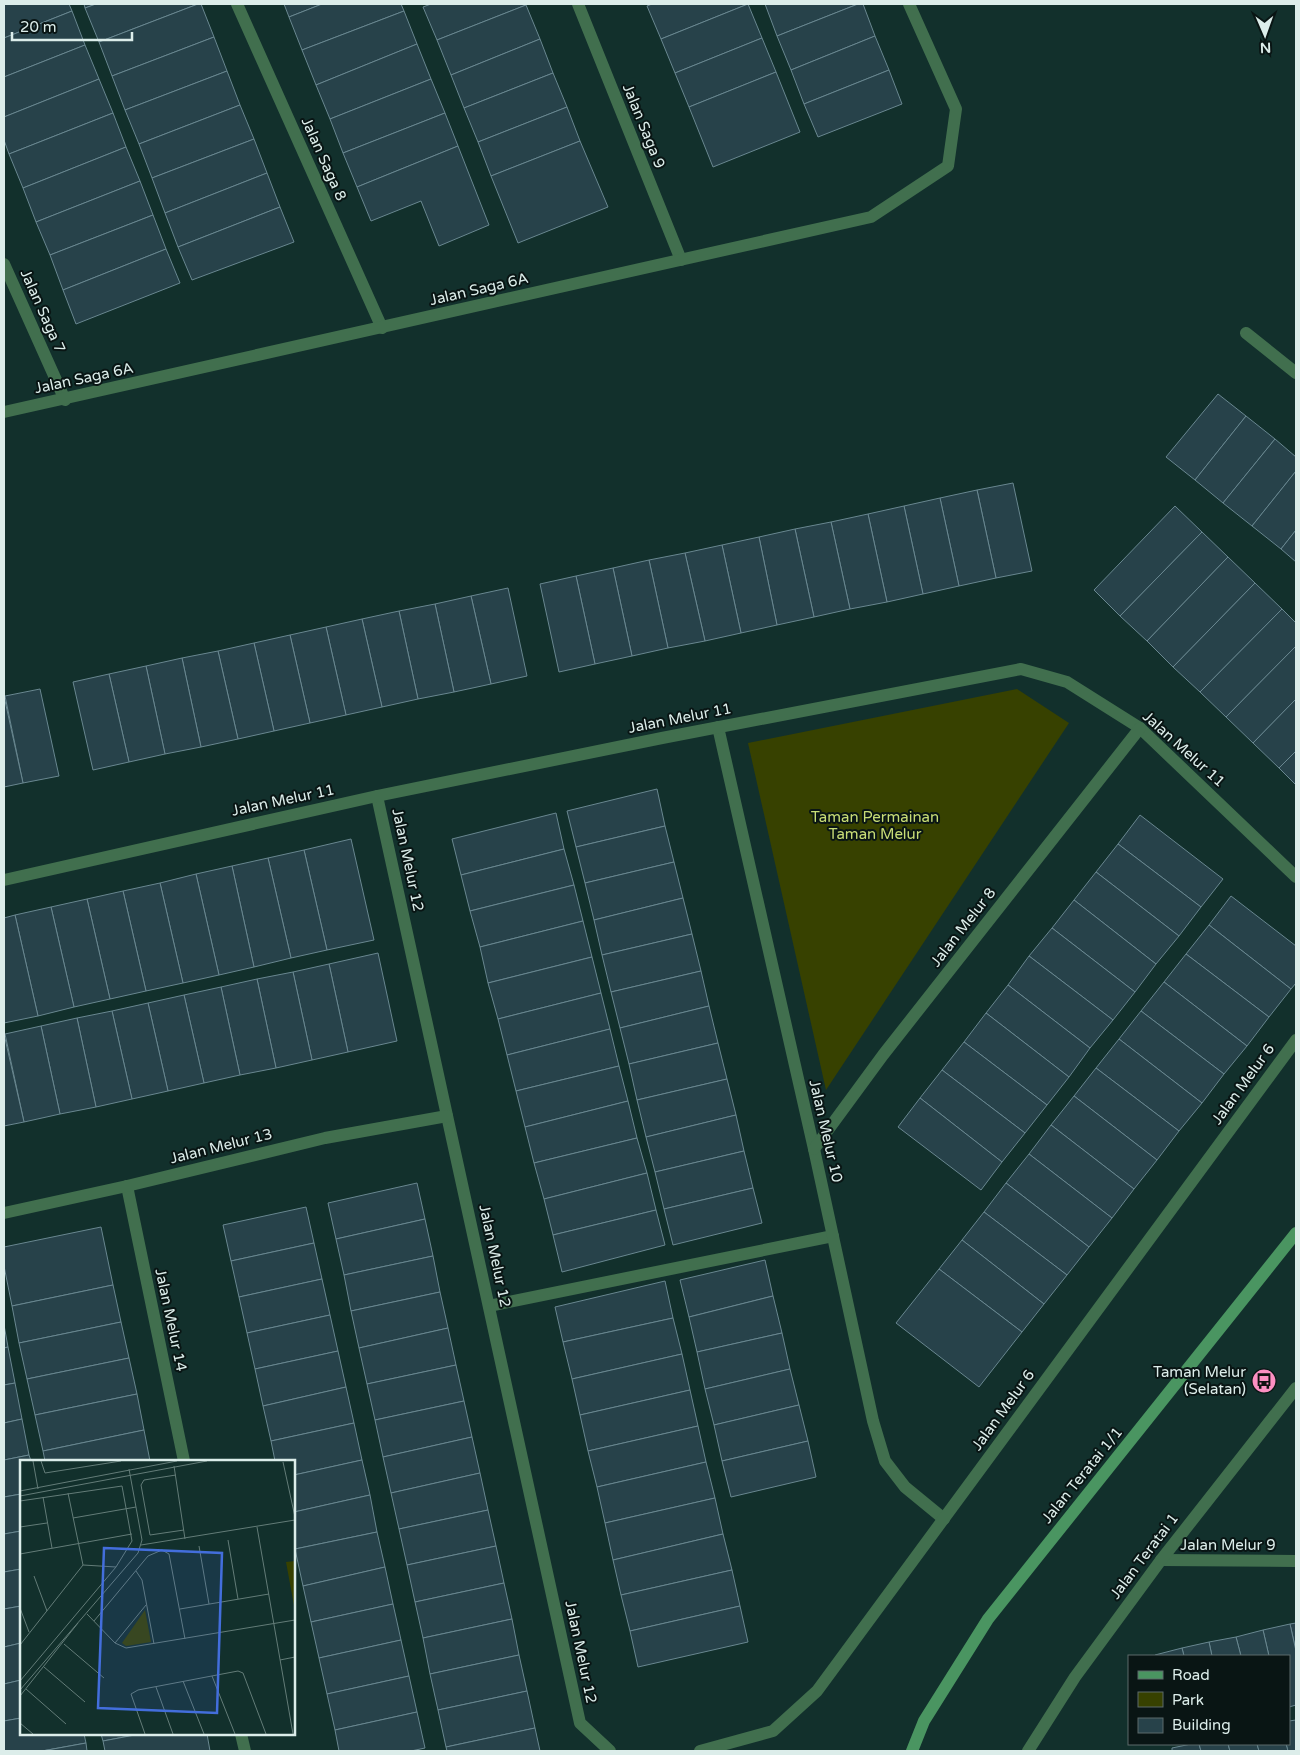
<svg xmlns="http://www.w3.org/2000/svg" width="1300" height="1755" viewBox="0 0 1300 1755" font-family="'Varela Round',sans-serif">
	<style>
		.green { fill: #374100 }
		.building { fill: #27424a; stroke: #698790 }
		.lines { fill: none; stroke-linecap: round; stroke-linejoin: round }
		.lane { stroke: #416f4e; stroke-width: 12 }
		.street { stroke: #416f4e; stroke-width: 12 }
		.secondary { stroke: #4a9561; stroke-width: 12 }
		.labels { text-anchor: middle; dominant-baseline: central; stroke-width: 4; stroke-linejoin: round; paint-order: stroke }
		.street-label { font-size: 15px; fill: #dcedea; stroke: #091514 }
		.park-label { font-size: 15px; fill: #c8dd76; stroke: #091514 }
		.poi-label { font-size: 15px; fill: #dcedea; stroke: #091514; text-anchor: end }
		.inset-road { fill: none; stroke: #637c78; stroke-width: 1 }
		.view { fill: #436edc; fill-opacity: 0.15; stroke: #436edc; stroke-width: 2.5 }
		.inset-edge { fill: none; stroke: #dcedea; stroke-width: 2.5 }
	</style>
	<rect width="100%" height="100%" fill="#12302c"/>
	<polygon class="green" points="1017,689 1069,723 826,1090 748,743"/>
	<g class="building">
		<polygon points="4,4 69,4 72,11 4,38"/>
		<polygon points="84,4 96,4 85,8"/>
		<polygon points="96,4 198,4 99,42 85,8"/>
		<polygon points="198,4 201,4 214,37 112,76 99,42"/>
		<polygon points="284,4 322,4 289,17"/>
		<polygon points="322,4 401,4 404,11 302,50 289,17"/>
		<polygon points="431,4 525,4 526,5 437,40 423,7"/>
		<polygon points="652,4 748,4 661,39 647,6"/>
		<polygon points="748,4 762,38 675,73 661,39"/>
		<polygon points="765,4 858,4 777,36"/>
		<polygon points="858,4 863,4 875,36 791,70 777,36"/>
		<polygon points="526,5 540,39 451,75 437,40"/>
		<polygon points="72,11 85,45 4,77 4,38"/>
		<polygon points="404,11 417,44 316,85 302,50"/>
		<polygon points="875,36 889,70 804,104 791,70"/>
		<polygon points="214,37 227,71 125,110 112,76"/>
		<polygon points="762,38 776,72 689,107 675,73"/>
		<polygon points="540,39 553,73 464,108 451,75"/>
		<polygon points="417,44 431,79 330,119 316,85"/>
		<polygon points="85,45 99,79 4,117 4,77"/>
		<polygon points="889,70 902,104 818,137 804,104"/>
		<polygon points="227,71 240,105 139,144 125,110"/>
		<polygon points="776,72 800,132 713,167 689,107"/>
		<polygon points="553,73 567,107 478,142 464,108"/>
		<polygon points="99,79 113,113 9,154 4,140 4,117"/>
		<polygon points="431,79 445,113 343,153 330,119"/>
		<polygon points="240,105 254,139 152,178 139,144"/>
		<polygon points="567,107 580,141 491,176 478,142"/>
		<polygon points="113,113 126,147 23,188 9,154"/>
		<polygon points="445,113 458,146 357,187 343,153"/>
		<polygon points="254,139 267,173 165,213 152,178"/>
		<polygon points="580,141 608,207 518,243 491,176"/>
		<polygon points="458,146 489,225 439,246 421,201 371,221 357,187"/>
		<polygon points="126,147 140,181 36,222 23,188"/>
		<polygon points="267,173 280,207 178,247 165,213"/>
		<polygon points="140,181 153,215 50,255 36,222"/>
		<polygon points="280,207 294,242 192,280 178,247"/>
		<polygon points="153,215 166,249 63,290 50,255"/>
		<polygon points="166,249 180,283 76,324 63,290"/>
		<polygon points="1218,394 1246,416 1195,480 1166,457"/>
		<polygon points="1246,416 1275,439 1223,503 1195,480"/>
		<polygon points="1275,439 1296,457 1296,471 1252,526 1223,503"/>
		<polygon points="1296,471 1296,530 1281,549 1252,526"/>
		<polygon points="1013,483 1032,571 996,578 977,490"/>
		<polygon points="977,490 996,578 959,586 940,498"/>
		<polygon points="940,498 959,586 923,594 904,506"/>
		<polygon points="904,506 923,594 887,602 868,514"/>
		<polygon points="1175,506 1202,532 1120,616 1094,590"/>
		<polygon points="868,514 887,602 850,609 831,522"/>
		<polygon points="831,522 850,609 814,617 795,529"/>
		<polygon points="795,529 814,617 777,625 759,537"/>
		<polygon points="1296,530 1296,562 1281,549"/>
		<polygon points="1202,532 1228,557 1147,641 1120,616"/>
		<polygon points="759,537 777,625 741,633 722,545"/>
		<polygon points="722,545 741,633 705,641 685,553"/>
		<polygon points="685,553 705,641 668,648 649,560"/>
		<polygon points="1228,557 1255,583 1173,667 1147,641"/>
		<polygon points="649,560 668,648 632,656 613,568"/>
		<polygon points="613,568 632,656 595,664 576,576"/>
		<polygon points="576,576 595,664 559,672 540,584"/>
		<polygon points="1255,583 1282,609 1200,692 1173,667"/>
		<polygon points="508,588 527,676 491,684 471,596"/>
		<polygon points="471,596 491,684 454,692 435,604"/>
		<polygon points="435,604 454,692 418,699 399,611"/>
		<polygon points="1282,609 1296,623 1296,646 1226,717 1200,692"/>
		<polygon points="399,611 418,699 382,707 362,619"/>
		<polygon points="362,619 382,707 346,715 326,627"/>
		<polygon points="326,627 346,715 310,723 290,635"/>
		<polygon points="290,635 310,723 274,731 254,643"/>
		<polygon points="254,643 274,731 238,739 218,651"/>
		<polygon points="1296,646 1296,699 1253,743 1226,717"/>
		<polygon points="218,651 238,739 201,747 182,658"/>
		<polygon points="182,658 201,747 165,754 146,666"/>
		<polygon points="146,666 165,754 129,762 109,674"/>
		<polygon points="109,674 129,762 93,770 73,682"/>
		<polygon points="40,689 59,776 23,783 5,696"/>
		<polygon points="4,696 23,783 4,787"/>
		<polygon points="1296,699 1296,751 1279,768 1253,743"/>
		<polygon points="1296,751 1296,785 1279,768"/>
		<polygon points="657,789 665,826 576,847 567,811"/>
		<polygon points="556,813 564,849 461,875 452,839"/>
		<polygon points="1140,815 1223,879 1201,907 1118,844"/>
		<polygon points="665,826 674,862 585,883 576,847"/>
		<polygon points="351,839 374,940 327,950 304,850"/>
		<polygon points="1118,844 1201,907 1179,936 1096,872"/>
		<polygon points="564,849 574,885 470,911 461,875"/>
		<polygon points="304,850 327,950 291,958 268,858"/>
		<polygon points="268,858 291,958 254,967 232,866"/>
		<polygon points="674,862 683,898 594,920 585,883"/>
		<polygon points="232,866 254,967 219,975 196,874"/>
		<polygon points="1096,872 1179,936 1156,964 1074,900"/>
		<polygon points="196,874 219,975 183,983 160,883"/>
		<polygon points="160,883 183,983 146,991 123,891"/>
		<polygon points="574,885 583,921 480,947 470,911"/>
		<polygon points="123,891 146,991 110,999 87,899"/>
		<polygon points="1231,896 1296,946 1296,983 1291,989 1209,925"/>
		<polygon points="683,898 692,934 602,955 594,920"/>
		<polygon points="87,899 110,999 74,1007 51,907"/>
		<polygon points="1074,900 1156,964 1135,992 1052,928"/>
		<polygon points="51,907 74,1007 38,1016 15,915"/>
		<polygon points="15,915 38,1016 4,1023 4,918"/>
		<polygon points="583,921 592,957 488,983 480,947"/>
		<polygon points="1209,925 1291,989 1269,1017 1186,954"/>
		<polygon points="1052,928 1135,992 1113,1020 1029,956"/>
		<polygon points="692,934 701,971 611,992 602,955"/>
		<polygon points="378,953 397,1041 348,1052 329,964"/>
		<polygon points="1186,954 1269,1017 1247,1046 1164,982"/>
		<polygon points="1029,956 1113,1020 1090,1048 1008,985"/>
		<polygon points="592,957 601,993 498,1019 488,983"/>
		<polygon points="329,964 348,1052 312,1060 293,972"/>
		<polygon points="701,971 709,1006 620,1028 611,992"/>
		<polygon points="293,972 312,1060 276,1068 257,979"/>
		<polygon points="257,979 276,1068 240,1075 221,987"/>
		<polygon points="1164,982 1247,1046 1224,1074 1141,1011"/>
		<polygon points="1008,985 1090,1048 1069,1077 986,1013"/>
		<polygon points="221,987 240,1075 204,1083 184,995"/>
		<polygon points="601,993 610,1029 507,1055 498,1019"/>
		<polygon points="184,995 204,1083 168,1091 148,1003"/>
		<polygon points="148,1003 168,1091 132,1099 112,1011"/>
		<polygon points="709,1006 718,1043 629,1064 620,1028"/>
		<polygon points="112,1011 132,1099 96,1107 77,1018"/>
		<polygon points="1141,1011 1224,1074 1202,1103 1119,1039"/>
		<polygon points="986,1013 1069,1077 1047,1105 964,1042"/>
		<polygon points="77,1018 96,1107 60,1114 41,1026"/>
		<polygon points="41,1026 60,1114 24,1122 5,1034"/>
		<polygon points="610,1029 619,1066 516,1091 507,1055"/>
		<polygon points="4,1034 24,1122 4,1126"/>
		<polygon points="1119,1039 1202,1103 1179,1131 1096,1068"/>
		<polygon points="964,1042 1047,1105 1025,1133 942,1070"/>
		<polygon points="718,1043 727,1079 637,1100 629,1064"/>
		<polygon points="619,1066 628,1101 525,1127 516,1091"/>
		<polygon points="1096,1068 1179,1131 1157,1160 1074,1096"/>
		<polygon points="942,1070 1025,1133 1002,1162 920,1098"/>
		<polygon points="727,1079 736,1115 646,1137 637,1100"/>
		<polygon points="1074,1096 1157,1160 1134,1189 1051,1125"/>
		<polygon points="920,1098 1002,1162 981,1190 898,1127"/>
		<polygon points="628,1101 637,1138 534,1163 525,1127"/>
		<polygon points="736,1115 744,1151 655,1172 646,1137"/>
		<polygon points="1051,1125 1134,1189 1112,1218 1029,1154"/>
		<polygon points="637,1138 647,1173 544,1199 534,1163"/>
		<polygon points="744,1151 753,1188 664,1209 655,1172"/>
		<polygon points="1029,1154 1112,1218 1089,1247 1006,1183"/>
		<polygon points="647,1173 656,1210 553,1235 544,1199"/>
		<polygon points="417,1183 425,1219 336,1239 328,1203"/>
		<polygon points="1006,1183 1089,1247 1067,1275 984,1212"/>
		<polygon points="753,1188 762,1223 673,1245 664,1209"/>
		<polygon points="306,1207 314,1243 231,1261 223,1225"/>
		<polygon points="656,1210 665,1245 562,1272 553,1235"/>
		<polygon points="984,1212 1067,1275 1044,1304 962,1240"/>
		<polygon points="425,1219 433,1256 344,1275 336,1239"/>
		<polygon points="101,1227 113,1285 12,1306 4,1266 4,1247"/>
		<polygon points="962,1240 1044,1304 1022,1332 939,1269"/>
		<polygon points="314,1243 322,1279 239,1297 231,1261"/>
		<polygon points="433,1256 440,1292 351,1311 344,1275"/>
		<polygon points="765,1260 773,1296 689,1317 680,1280"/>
		<polygon points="939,1269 1022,1332 979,1387 896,1323"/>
		<polygon points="322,1279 330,1315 247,1333 239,1297"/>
		<polygon points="665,1281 673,1318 563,1342 555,1307"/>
		<polygon points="113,1285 121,1322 19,1343 12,1306"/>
		<polygon points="440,1292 448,1328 359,1348 351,1311"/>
		<polygon points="773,1296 782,1333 697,1352 689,1317"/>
		<polygon points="330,1315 338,1351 255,1369 247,1333"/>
		<polygon points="673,1318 682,1354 572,1379 563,1342"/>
		<polygon points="121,1322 129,1358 27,1379 19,1343"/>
		<polygon points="4,1325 8,1347 4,1348"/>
		<polygon points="448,1328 456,1365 367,1384 359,1348"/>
		<polygon points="782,1333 790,1369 705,1389 697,1352"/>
		<polygon points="8,1347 15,1383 4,1385 4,1348"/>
		<polygon points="338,1351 346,1387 263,1406 255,1369"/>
		<polygon points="682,1354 690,1390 580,1415 572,1379"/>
		<polygon points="129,1358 137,1394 35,1415 27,1379"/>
		<polygon points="456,1365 464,1401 375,1420 367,1384"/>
		<polygon points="790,1369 799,1405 714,1425 705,1389"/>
		<polygon points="15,1383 22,1419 4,1423 4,1385"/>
		<polygon points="346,1387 354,1423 271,1441 263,1406"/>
		<polygon points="690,1390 698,1426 588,1451 580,1415"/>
		<polygon points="137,1394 144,1430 43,1451 35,1415"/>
		<polygon points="464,1401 472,1437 383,1457 375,1420"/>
		<polygon points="799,1405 808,1441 722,1461 714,1425"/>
		<polygon points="22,1419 29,1455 4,1460 4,1423"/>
		<polygon points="354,1423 362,1460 294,1475 294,1461 275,1461 271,1441"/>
		<polygon points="698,1426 706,1462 597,1487 588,1451"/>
		<polygon points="144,1430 150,1461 45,1461 43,1451"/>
		<polygon points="472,1437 480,1473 391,1493 383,1457"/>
		<polygon points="808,1441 816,1477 731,1497 722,1461"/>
		<polygon points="29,1455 31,1461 21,1461 21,1494 4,1497 4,1460"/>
		<polygon points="362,1460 370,1495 294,1512 294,1475"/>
		<polygon points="706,1462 715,1498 605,1523 597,1487"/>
		<polygon points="480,1473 488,1510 399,1529 391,1493"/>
		<polygon points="21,1494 21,1531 4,1534 4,1497"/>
		<polygon points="370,1495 377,1532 295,1549 294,1512"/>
		<polygon points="715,1498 723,1534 613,1560 605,1523"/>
		<polygon points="488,1510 496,1546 407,1565 399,1529"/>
		<polygon points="21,1531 21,1569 4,1572 4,1534"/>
		<polygon points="377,1532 385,1567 303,1586 295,1549"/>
		<polygon points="723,1534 732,1570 621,1595 613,1560"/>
		<polygon points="496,1546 504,1583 415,1602 407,1565"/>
		<polygon points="385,1567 393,1604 311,1622 303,1586"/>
		<polygon points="21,1569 21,1606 4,1609 4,1572"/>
		<polygon points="732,1570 740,1606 630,1631 621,1595"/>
		<polygon points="504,1583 512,1619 423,1638 415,1602"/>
		<polygon points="393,1604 401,1640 319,1658 311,1622"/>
		<polygon points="21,1606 21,1643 4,1647 4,1609"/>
		<polygon points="740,1606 748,1642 638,1667 630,1631"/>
		<polygon points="512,1619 519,1655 430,1674 423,1638"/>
		<polygon points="1296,1623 1296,1651 1290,1624"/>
		<polygon points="1290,1624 1296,1651 1296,1705 1289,1707 1289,1656 1269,1656 1263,1630"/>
		<polygon points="1263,1630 1269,1656 1241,1656 1236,1637"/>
		<polygon points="1236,1637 1241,1656 1212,1656 1209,1642"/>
		<polygon points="401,1640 409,1676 327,1694 319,1658"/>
		<polygon points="1209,1642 1212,1656 1184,1656 1182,1648"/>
		<polygon points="21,1643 21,1680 4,1684 4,1647"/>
		<polygon points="1182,1648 1184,1656 1155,1656 1155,1655"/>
		<polygon points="519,1655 527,1691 438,1710 430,1674"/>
		<polygon points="409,1676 417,1712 335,1730 327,1694"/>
		<polygon points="21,1680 21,1718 4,1721 4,1684"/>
		<polygon points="527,1691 535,1728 446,1747 438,1710"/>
		<polygon points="417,1712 425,1748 411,1751 339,1751 335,1730"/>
		<polygon points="21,1718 21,1734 84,1734 86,1743 42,1751 4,1751 4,1721"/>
		<polygon points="1296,1720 1296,1751 1288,1751 1286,1744 1289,1744 1289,1721"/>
		<polygon points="535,1728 540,1751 447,1751 446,1747"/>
		<polygon points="101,1734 140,1734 103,1741"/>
		<polygon points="140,1734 207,1734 210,1751 105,1751 103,1741"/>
		<polygon points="86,1743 87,1751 42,1751"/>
		<polygon points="1191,1744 1199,1744 1201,1751 1172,1751 1172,1748"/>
		<polygon points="1199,1744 1228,1744 1230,1751 1201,1751"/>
		<polygon points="1228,1744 1257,1744 1259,1751 1230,1751"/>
		<polygon points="1257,1744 1286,1744 1288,1751 1259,1751"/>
	</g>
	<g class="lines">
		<polyline class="lane" points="489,1306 833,1236"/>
		<g class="street">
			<polyline points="237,4 382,328"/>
			<polyline points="578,4 681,260"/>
			<polyline points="4,264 65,400"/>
			<polyline points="1246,333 1296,373"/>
			<polyline points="4,412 871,217 948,166 956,109 909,4"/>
			<polyline points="718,727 814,1149 873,1421 885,1461 905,1487 944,1519"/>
			<polyline points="377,796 580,1723 610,1751"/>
			<polyline points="4,880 377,796 662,738 1021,669 1067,682 1140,728 1296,877"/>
			<polyline points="814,1149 883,1055 1140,728"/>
			<polyline points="127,1186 184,1461"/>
			<polyline points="4,1213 127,1186 325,1138 447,1116"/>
			<polyline points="1161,1560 1296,1561"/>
			<polyline points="241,1734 245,1751"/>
			<polyline points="700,1751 773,1731 817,1691 1296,1040"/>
			<polyline points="1028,1751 1075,1677 1161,1560 1296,1388"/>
		</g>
		<polyline class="secondary" points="912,1751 924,1721 988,1619 1296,1233"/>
	</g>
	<defs>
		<symbol id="bus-disc" viewBox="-11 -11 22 22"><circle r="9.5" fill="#fc8fc2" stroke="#091514"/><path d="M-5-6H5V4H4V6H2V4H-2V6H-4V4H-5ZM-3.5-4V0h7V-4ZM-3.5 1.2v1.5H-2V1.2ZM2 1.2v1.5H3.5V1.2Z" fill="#111"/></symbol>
	</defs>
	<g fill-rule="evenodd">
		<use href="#bus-disc" x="1250" y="1367" width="28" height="28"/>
	</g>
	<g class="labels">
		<g class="street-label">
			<text transform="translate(644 126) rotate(68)">Jalan Saga 9</text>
			<text transform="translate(324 159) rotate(66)">Jalan Saga 8</text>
			<text transform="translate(479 289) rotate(-13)">Jalan Saga 6A</text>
			<text transform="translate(43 311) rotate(66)">Jalan Saga 7</text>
			<text transform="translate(84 378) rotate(-12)">Jalan Saga 6A</text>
			<text transform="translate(680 718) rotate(-11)">Jalan Melur 11</text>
			<text transform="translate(1184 749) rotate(42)">Jalan Melur 11</text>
			<text transform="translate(283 800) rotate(-12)">Jalan Melur 11</text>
			<text transform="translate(408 860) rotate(78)">Jalan Melur 12</text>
			<text transform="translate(963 927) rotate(-52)">Jalan Melur 8</text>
			<text transform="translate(1243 1084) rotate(-54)">Jalan Melur 6</text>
			<text transform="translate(826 1131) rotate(77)">Jalan Melur 10</text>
			<text transform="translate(221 1146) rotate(-14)">Jalan Melur 13</text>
			<text transform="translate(495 1256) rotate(78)">Jalan Melur 12</text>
			<text transform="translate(171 1320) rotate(78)">Jalan Melur 14</text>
			<text transform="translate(1003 1410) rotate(-54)">Jalan Melur 6</text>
			<text transform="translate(1082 1475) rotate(-51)">Jalan Teratai 1/1</text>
			<text x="1228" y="1545">Jalan Melur 9</text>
			<text transform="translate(1144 1556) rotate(-53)">Jalan Teratai 1</text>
			<text transform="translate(581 1652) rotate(78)">Jalan Melur 12</text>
		</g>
		<g class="park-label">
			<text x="875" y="817">Taman Permainan<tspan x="875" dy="17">Taman Melur</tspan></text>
		</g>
		<g class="poi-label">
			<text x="1246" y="1372">Taman Melur<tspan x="1246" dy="17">(Selatan)</tspan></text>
		</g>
	</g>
	<g transform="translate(20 1460)">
		<rect width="275" height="275" fill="#12302c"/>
		<path d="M275,101V151L266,102ZM125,150L131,182L106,186L102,183Z" fill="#374100"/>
		<path class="inset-road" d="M13,1L18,29M21,1L25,13L101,1M263,2L275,57M154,6L165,79M156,15L124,20L121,25L130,75L164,70M0,31L157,1M0,36L187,1M23,37L32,88M0,41L102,26L112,81L96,107L0,221M53,58L116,47M0,67L27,63M237,67L273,274M208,80L218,139M121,85L275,60M179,86L189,144M0,94L112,74M63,105L96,107M116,111L122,120L134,184M14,116L27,151M0,148L9,172M160,149L249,134M67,154L95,183L106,188L275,160M74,161L128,96L142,90L149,94L165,179M95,183L126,145M44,184L84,218M0,185L63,105L48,33M260,200L275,197M24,207L65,242M192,216L215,274M163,221L184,274M136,227L153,274M6,229L46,264M0,230L118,93L122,80L109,9M0,236L58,163M0,263L13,274M125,274L111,234L118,230L218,211L223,213L246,274"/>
		<path class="view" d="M84,88L202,93L197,253L78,248Z"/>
		<rect width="275" height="275" class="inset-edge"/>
	</g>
	<rect width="1300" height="1755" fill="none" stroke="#dcedea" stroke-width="10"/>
	<rect x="1128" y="1655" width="162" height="90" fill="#091514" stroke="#5d6b6a"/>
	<rect x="1138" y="1671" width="25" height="8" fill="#4a9561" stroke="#5d6b6a"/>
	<text x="1172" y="1680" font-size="15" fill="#dcedea">Road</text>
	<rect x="1138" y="1692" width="25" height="15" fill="#374100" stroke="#5d6b6a"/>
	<text x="1172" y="1705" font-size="15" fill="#dcedea">Park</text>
	<rect x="1138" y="1718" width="25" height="15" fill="#27424a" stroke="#5d6b6a"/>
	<text x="1172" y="1730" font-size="15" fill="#dcedea">Building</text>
	<g transform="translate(1265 35) rotate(178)" stroke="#091514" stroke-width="4" paint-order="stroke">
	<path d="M0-4L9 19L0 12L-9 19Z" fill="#dcedea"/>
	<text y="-8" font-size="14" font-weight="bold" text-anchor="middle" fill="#dcedea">N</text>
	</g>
	<path d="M12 32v8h120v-8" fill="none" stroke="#dcedea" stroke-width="2.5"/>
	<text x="20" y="32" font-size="15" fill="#dcedea" stroke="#091514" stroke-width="4" paint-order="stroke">20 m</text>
</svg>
